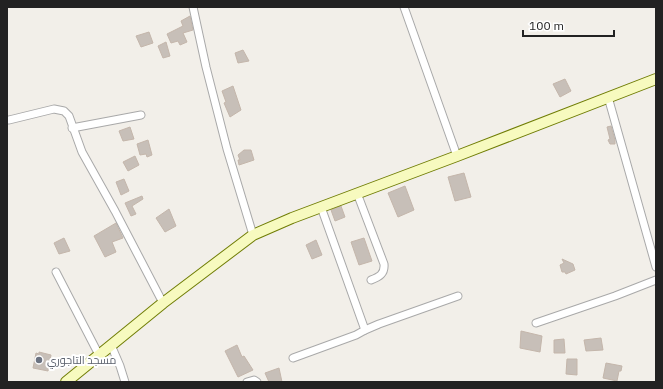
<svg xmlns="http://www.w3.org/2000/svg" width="663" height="389" viewBox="0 0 663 389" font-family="'IBM Plex Sans',Cairo,sans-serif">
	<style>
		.building { fill: #c7bfb8; stroke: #c4b6ab }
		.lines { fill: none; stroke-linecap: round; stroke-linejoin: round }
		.street-casing { stroke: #a9a9a9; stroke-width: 9 }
		.secondary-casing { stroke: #707d05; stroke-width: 12 }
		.street { stroke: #fff; stroke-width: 7 }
		.secondary { stroke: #f7fabf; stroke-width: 10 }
		.worship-dot { fill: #6b7280; stroke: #fff; stroke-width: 1.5 }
		.labels { text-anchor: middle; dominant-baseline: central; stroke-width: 4; stroke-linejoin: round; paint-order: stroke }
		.worship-label { font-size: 11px; fill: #5b616d; stroke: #fff; text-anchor: start }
	</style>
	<rect width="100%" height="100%" fill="#f2efe9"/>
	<g class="building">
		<polygon points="190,16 193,30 183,33 187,42 180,45 178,41 171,43 167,34 183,26 181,21"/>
		<polygon points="149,32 153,43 141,47 136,36"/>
		<polygon points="166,42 170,56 163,58 158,46"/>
		<polygon points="243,50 249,61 238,63 235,53"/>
		<polygon points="565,79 571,91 560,97 553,84"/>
		<polygon points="233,86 241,110 230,117 224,103 226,102 222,91"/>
		<polygon points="611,126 615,140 615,144 610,144 608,140 610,139 607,127"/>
		<polygon points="130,127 134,139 123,141 119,131"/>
		<polygon points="148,140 152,155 147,157 146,154 140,155 137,144"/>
		<polygon points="244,150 251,150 254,160 239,165 238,160 240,160 238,155"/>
		<polygon points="135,156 139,165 128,171 123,162"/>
		<polygon points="464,173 471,197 455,201 448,177"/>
		<polygon points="124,179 129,191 121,195 116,182"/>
		<polygon points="405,186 414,210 398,217 388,193"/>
		<polygon points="142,196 143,199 132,206 136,214 131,216 125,203"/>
		<polygon points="341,206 345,217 335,221 331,210"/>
		<polygon points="169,209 176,226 165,232 156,218"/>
		<polygon points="116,223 123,238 112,242 116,252 105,257 94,236"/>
		<polygon points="64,238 70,251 59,254 54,243"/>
		<polygon points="364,238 372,261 359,265 351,242"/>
		<polygon points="316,240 322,255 312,259 306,245"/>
		<polygon points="562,259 573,264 575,270 566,274 565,272 562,272 560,265 564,263"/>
		<polygon points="521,331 542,336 540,352 520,348"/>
		<polygon points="601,338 603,350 586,351 584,340"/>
		<polygon points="564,339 565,353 554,353 554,340"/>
		<polygon points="237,345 242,357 244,356 253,370 238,377 225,351"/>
		<polygon points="39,352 51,355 48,371 33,368 36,353 39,354"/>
		<polygon points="567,359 577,359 577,375 566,374"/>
		<polygon points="606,363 622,366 621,371 619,371 617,381 603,378"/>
		<polygon points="279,368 282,382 269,382 265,373"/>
	</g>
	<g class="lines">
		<defs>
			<g id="street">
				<polyline points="193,7 206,67 227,149 253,235"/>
				<polyline points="404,7 457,156"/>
				<polyline points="608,97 656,267"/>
				<polyline points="7,120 9,120 54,109 64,111 69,116 82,152 115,211 163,303"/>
				<polyline points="72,128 141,115"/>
				<path d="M357,193L384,264C385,274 379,277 371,280"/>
				<polyline points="56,272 99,355"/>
				<polyline points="536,323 615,296 656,280"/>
				<polyline points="365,330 379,324 458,296"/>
				<polyline points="111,345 120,366 125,382"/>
				<polyline points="293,358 356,335 365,330 321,207"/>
				<polyline points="247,382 254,380 257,382"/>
			</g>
			<polyline id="secondary" points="66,382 163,303 253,235 292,218 457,156 656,79"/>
		</defs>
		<use href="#street" class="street-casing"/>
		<use href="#secondary" class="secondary-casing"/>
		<use href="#street" class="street"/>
		<use href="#secondary" class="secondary"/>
	</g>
	<circle class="worship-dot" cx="39" cy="360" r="4"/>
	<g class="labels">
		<g class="worship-label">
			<text x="47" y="360">مسجد التاجوري</text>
		</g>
	</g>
	<rect width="663" height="389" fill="none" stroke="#222222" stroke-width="16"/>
	<path d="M523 30v6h91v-6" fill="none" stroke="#222222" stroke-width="2"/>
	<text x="529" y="30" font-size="12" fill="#222222" stroke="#ffffff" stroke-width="3" paint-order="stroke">100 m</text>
</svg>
